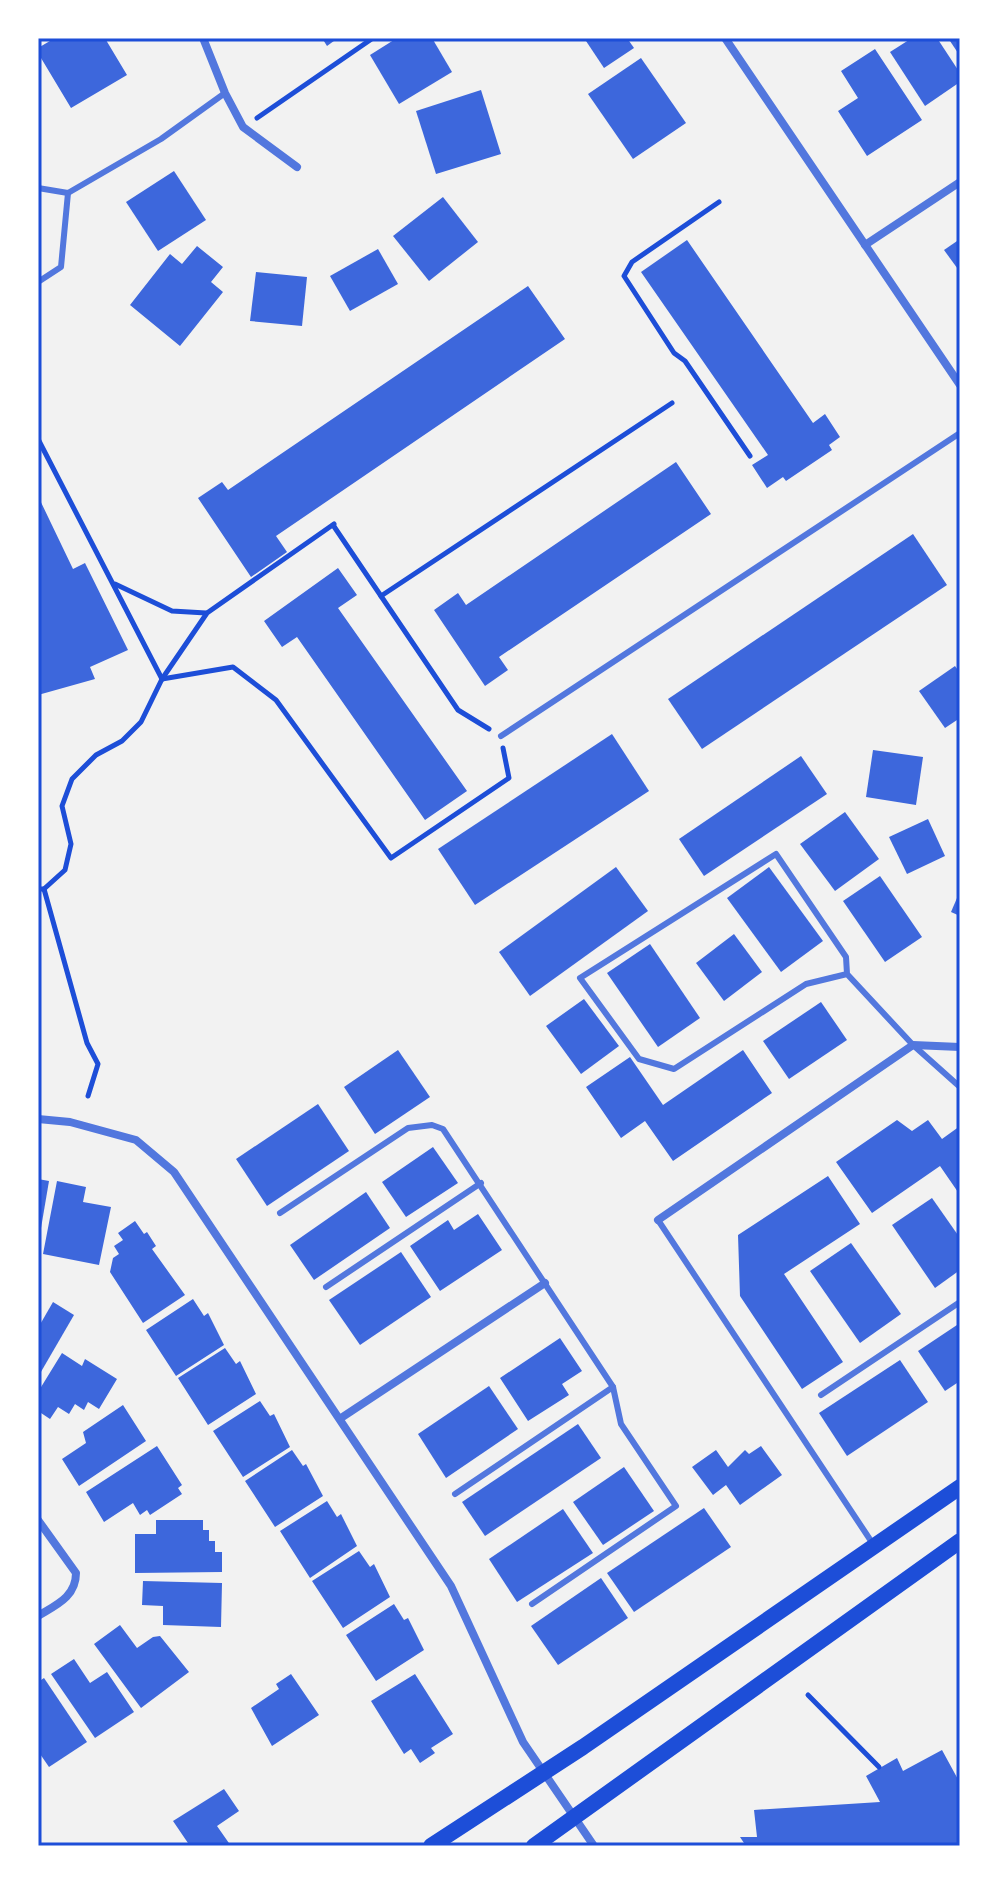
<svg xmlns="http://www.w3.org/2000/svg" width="998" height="1884" viewBox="0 0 998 1884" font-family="Karla,sans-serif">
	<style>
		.building { fill: #3d67dc }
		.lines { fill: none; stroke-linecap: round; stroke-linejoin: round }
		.path { stroke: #1d4ed8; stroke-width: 5 }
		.service { stroke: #5277de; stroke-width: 6 }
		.minor { stroke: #5277de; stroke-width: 8 }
		.secondary { stroke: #1d4ed8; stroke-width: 16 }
		.neatline { fill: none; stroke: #1d4ed8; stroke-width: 3 }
	</style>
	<rect width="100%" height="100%" fill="#f2f2f2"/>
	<g class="building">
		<polygon points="55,38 110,38 106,40 127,75 71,108 38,53 38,48"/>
		<polygon points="322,38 338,38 327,46"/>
		<polygon points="397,38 432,38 452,72 399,104 370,55"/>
		<polygon points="584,38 627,38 634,48 604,68"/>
		<polygon points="912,38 937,38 960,73 960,82 925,106 890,52"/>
		<polygon points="948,38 960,38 960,56"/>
		<polygon points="875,49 922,120 867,156 838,111 858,98 841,71"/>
		<polygon points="641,58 686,123 633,159 588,94"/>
		<polygon points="481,90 501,154 436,174 416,111"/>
		<polygon points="174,171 206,220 158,251 126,202"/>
		<polygon points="443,197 478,242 429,281 393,236"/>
		<polygon points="960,239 960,272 944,250"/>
		<polygon points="687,240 813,423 825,414 840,437 829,445 832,450 786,481 783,477 767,488 752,465 768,455 641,272"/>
		<polygon points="197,246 223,267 211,282 223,292 180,346 130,305 170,254 182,264"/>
		<polygon points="378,249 398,284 350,311 330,276"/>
		<polygon points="256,272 307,277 302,326 250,321"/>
		<polygon points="528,286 565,339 276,536 287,552 251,577 198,498 222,482 228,490"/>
		<polygon points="676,462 711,514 499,657 508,670 485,686 434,610 458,593 466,605"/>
		<polygon points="38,496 73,569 85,563 128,650 90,667 95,679 38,695"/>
		<polygon points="913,534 947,585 702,749 668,699"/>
		<polygon points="338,568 357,595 338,608 467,791 425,820 297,637 282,647 264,621"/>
		<polygon points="955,666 960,673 960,718 945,728 919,691"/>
		<polygon points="612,734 649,791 475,905 438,849"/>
		<polygon points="873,750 923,757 916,805 866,797"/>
		<polygon points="801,756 827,794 704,876 679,839"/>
		<polygon points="845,812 879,859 835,891 800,844"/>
		<polygon points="928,819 945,856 907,874 889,837"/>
		<polygon points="616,867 648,911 530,996 499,952"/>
		<polygon points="769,867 823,941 781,972 727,898"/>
		<polygon points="880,876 922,937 885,962 843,901"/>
		<polygon points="960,891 960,916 951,912"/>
		<polygon points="734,934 762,972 724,1001 696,963"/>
		<polygon points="650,944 700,1018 658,1047 607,973"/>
		<polygon points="584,999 619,1046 581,1074 546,1026"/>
		<polygon points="821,1002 847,1040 789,1079 763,1041"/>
		<polygon points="398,1050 430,1097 375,1134 344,1087"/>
		<polygon points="743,1050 772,1093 673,1161 645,1121 621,1138 586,1087 630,1057 663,1105"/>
		<polygon points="318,1104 349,1151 267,1206 236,1159"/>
		<polygon points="897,1120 912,1131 928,1120 942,1139 960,1126 960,1195 940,1166 872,1213 836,1162"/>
		<polygon points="433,1147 458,1183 406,1217 382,1182"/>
		<polygon points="828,1176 860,1224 784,1274 843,1362 802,1389 740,1296 738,1235"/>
		<polygon points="38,1179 49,1181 40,1234 38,1233"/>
		<polygon points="57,1181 86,1187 83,1202 111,1207 99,1265 43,1254"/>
		<polygon points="366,1192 390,1228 314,1280 290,1245"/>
		<polygon points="932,1198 960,1238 960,1270 935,1288 892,1225"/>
		<polygon points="478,1214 502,1250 440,1291 410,1246 448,1220 454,1230"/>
		<polygon points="135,1221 144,1234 147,1232 156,1246 152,1249 185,1295 143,1323 110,1272 113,1258 119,1254 114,1246 123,1240 118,1233"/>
		<polygon points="851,1243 901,1314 860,1343 810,1271"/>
		<polygon points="401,1252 431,1297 360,1345 329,1300"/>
		<polygon points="193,1299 204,1316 208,1313 224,1345 176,1376 146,1330"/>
		<polygon points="53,1302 74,1315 38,1377 38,1328"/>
		<polygon points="960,1323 960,1381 945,1391 918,1351"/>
		<polygon points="560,1338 582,1371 562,1384 569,1395 528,1421 500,1378"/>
		<polygon points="225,1348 236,1364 240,1361 256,1394 208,1425 178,1378"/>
		<polygon points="62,1353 82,1366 85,1359 117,1379 99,1409 88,1402 84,1410 75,1404 69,1414 58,1407 50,1419 38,1411 38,1392"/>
		<polygon points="900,1360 928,1402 847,1456 819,1413"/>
		<polygon points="489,1386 518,1429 446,1478 418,1434"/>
		<polygon points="260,1401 270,1416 274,1414 290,1447 243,1477 213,1431"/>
		<polygon points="123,1405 146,1441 79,1486 62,1459 86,1443 83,1432"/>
		<polygon points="578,1424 601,1458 485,1536 462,1502"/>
		<polygon points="157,1446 182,1485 178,1488 182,1494 150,1515 147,1510 140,1515 133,1503 104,1522 86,1492"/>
		<polygon points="761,1446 782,1475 740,1505 726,1485 713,1495 692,1467 716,1450 728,1467 745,1450 749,1454"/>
		<polygon points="292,1450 303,1466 306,1464 323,1496 275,1527 245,1481"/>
		<polygon points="624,1467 654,1511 603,1545 573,1502"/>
		<polygon points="327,1501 337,1517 341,1514 357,1546 310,1578 280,1531"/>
		<polygon points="704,1508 731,1547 634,1612 607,1573"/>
		<polygon points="563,1509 593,1553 517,1602 489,1559"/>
		<polygon points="156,1520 203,1520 203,1530 209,1530 209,1541 215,1541 215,1552 222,1552 222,1572 135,1573 135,1534 156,1534"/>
		<polygon points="359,1551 370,1567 374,1564 390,1597 343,1628 312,1581"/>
		<polygon points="601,1578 628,1618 558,1665 531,1626"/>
		<polygon points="143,1581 222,1583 221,1627 163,1625 163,1606 142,1605"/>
		<polygon points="394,1604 404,1620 408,1618 424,1650 376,1681 346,1635"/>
		<polygon points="120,1625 137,1648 153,1637 160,1636 189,1672 141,1708 94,1644"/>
		<polygon points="74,1659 90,1683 107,1672 134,1712 95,1738 51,1674"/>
		<polygon points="291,1674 319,1715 272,1746 251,1708 279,1689 276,1684"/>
		<polygon points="415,1674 453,1734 431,1748 435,1753 420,1763 411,1749 404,1754 371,1701"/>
		<polygon points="44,1678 87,1742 49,1767 38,1751 38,1682"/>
		<polygon points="942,1750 960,1783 960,1846 746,1846 740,1837 757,1837 754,1810 880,1802 866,1776 897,1758 903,1771"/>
		<polygon points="224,1789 239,1811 217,1826 231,1846 190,1846 173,1821"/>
	</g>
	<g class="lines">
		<g class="path">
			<polyline points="257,118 373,38"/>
			<polyline points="719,202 632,262 624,276 674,353 685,361 750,456"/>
			<polyline points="38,439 162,679 141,722 122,741 96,755 72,779 62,806 71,844 65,870 44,889 38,889"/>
			<polyline points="333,525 458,710 489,729"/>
			<polyline points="115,584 172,611 206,613"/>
			<polyline points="381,596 672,403"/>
			<polyline points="162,679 233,667 276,700 391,858 509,778 503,748"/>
			<polyline points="162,679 207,613 334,524"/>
			<polyline points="44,889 87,1043 98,1064 88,1096"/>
			<polyline points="808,1695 879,1767"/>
		</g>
		<g class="service">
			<polyline points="38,188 68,193 161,139 225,93"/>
			<polyline points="38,282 61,267 68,193"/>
			<polyline points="501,736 960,433"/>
			<polyline points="847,974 806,984 674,1069 639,1059 580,978 776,854 846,957 847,974 913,1045 960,1087"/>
			<polyline points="280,1213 408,1128 432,1125 443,1129 613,1387 621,1424 676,1506 532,1604"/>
			<polyline points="658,1220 873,1544"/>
			<polyline points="326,1287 481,1183"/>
			<polyline points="821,1395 960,1302"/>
			<polyline points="455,1494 613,1387"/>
		</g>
		<g class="minor">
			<polyline points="203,38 225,93 243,127 297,167"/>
			<polyline points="725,38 960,385"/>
			<polyline points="865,245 960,182"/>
			<polyline points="38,1119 70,1122 136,1140 174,1172 451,1586 523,1742 594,1846"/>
			<polyline points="658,1220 913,1045 960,1047"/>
			<polyline points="341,1418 545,1283"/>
			<path d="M38,1520L76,1573C76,1597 56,1605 38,1616"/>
		</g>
		<g class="secondary">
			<polyline points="431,1846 583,1747 960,1487"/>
			<polyline points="534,1846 960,1541"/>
		</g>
	</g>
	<rect width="998" height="1884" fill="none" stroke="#ffffff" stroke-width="80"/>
	<rect x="40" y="40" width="918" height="1804" class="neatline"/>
</svg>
